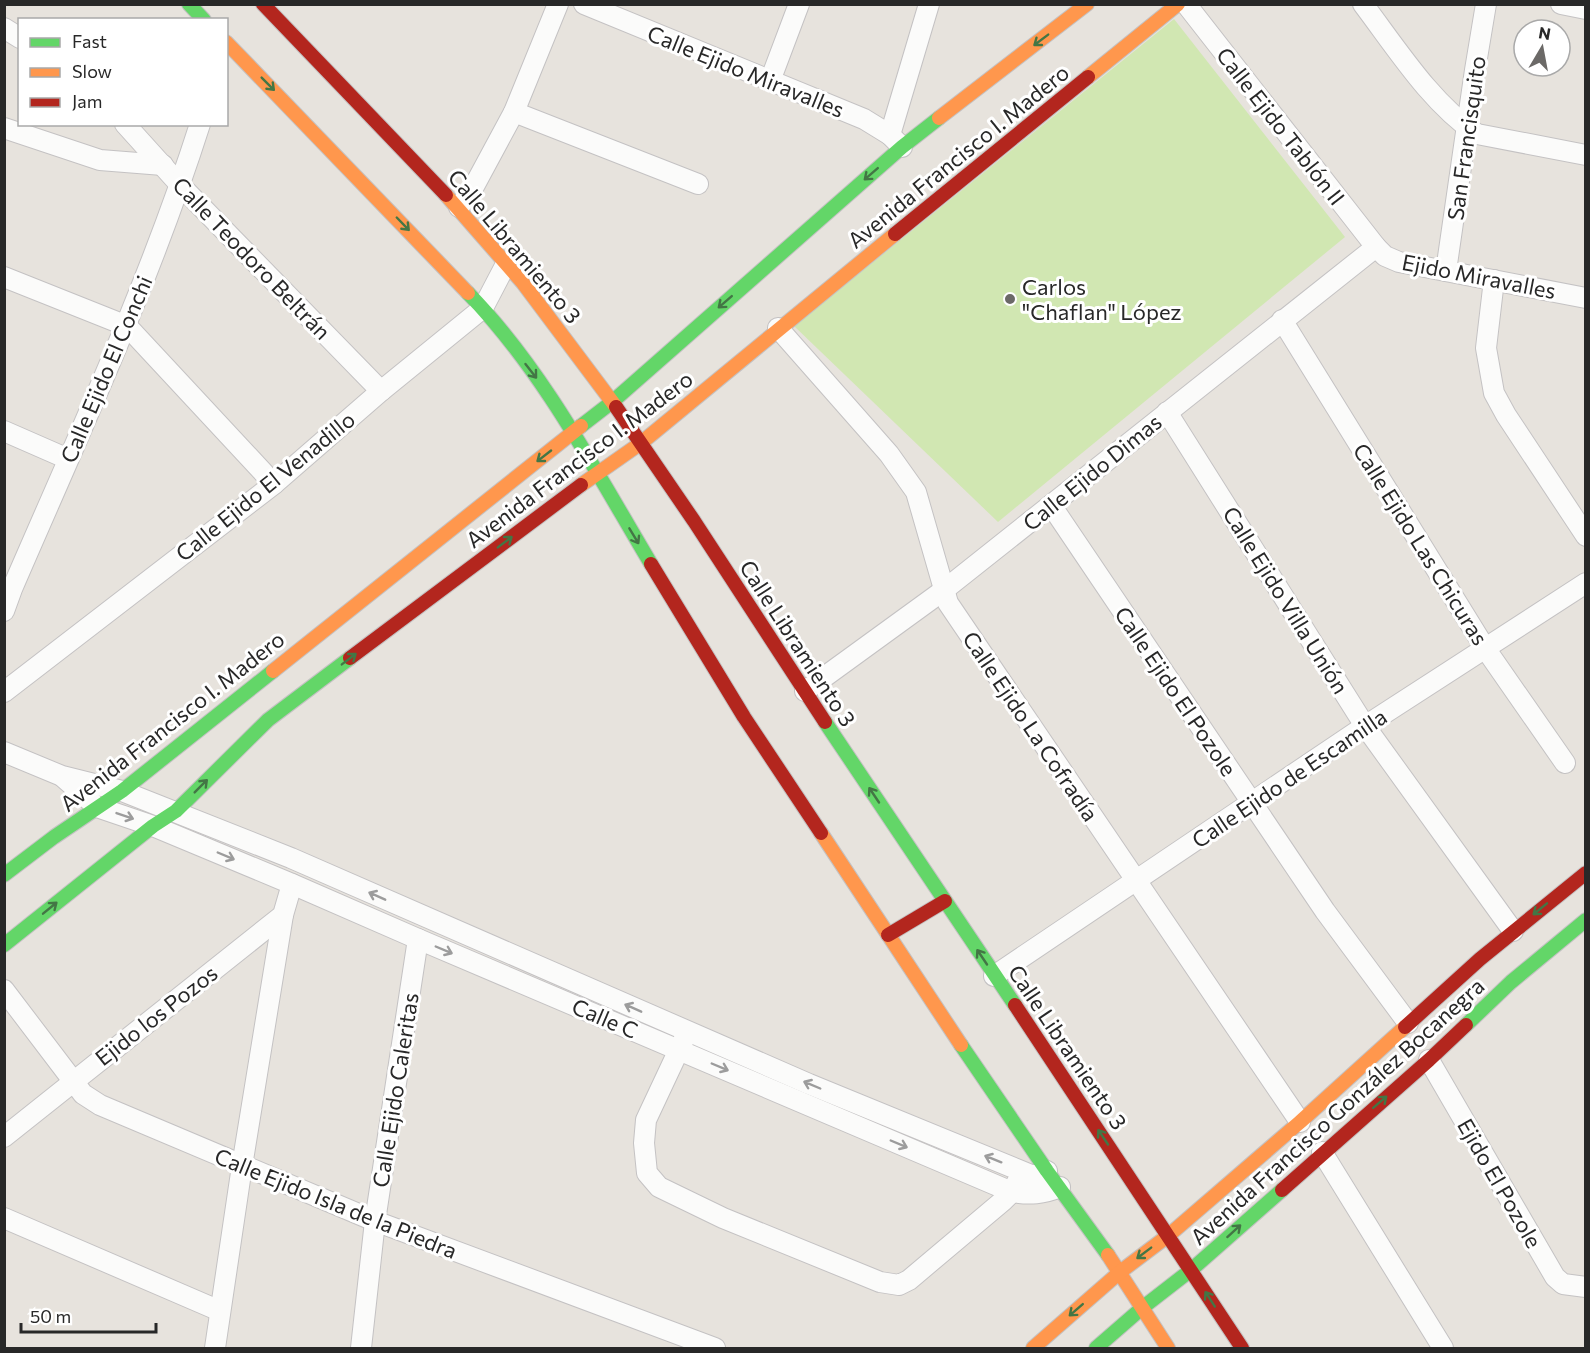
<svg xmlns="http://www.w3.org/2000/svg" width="1590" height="1353" viewBox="0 0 1590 1353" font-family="Commissioner,sans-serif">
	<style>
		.pitch { fill: #d1e7b2 }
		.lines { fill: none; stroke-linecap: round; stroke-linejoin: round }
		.street-casing { stroke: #c4c2c3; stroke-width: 22 }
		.fast-casing { stroke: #c4c2c3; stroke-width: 16 }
		.slow-casing { stroke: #c4c2c3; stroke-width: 16 }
		.jam-casing { stroke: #c4c2c3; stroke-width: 16 }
		.street { stroke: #fbfbfa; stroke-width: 20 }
		.fast { stroke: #63d668; stroke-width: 14 }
		.slow { stroke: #ff974d; stroke-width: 14 }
		.jam { stroke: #b3261e; stroke-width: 14 }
		.oneway { stroke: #437645 }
		.oneway2 { stroke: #9c9c9c }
		.poi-dot { fill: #6b6967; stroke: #fff; stroke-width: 2 }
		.labels { text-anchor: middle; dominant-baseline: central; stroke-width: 6; stroke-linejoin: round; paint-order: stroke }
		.street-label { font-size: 22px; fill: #282828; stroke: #fff }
		.poi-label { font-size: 22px; fill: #282828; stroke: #fff; text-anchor: start }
	</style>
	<rect width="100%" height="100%" fill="#e7e3dd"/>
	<polygon class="pitch" points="1174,19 1345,237 998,522 794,326"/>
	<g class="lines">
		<defs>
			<g id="street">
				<polyline points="584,4 864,119 890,135 902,147"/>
				<polyline points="1186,4 1376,247 1385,256 1399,262 1586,298"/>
				<path d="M1363,4C1397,49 1431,103 1477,134L1586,155"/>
				<polyline points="1561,4 1586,9"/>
				<polyline points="4,28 20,38"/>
				<polyline points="770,81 799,4"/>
				<polyline points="514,112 698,184"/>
				<polyline points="125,124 181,186 381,391"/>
				<polyline points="4,128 100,160 163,165"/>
				<polyline points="890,135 929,4"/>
				<polyline points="459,207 472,190 514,112 558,4"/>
				<polyline points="1446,271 1475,70 1486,4"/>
				<polyline points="4,277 127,326 274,484"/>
				<polyline points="1494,280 1486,348 1494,393 1506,415 1586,536"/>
				<polyline points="1282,320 1485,648 1565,763"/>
				<polyline points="778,328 889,454 916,492 948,603 1300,1122"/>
				<polyline points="1167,412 1365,726 1513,931"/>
				<polyline points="4,431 68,459"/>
				<polyline points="1051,505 1325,911 1408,1023"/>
				<path d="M4,611L12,589C78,436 149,284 200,124"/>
				<polyline points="805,691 944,590 1376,247"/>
				<polyline points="4,692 274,484 381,391 483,308 506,264"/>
				<polyline points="4,752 62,776 122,791 291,858 809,1084 1031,1175 1038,1175 1047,1171"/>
				<path d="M64,778L97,807L153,826L292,884L418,939L1012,1192C1030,1195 1043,1194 1060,1187"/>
				<polyline points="994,976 1365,726 1586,583"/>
				<polyline points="4,990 83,1094 100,1105 375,1221 715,1348"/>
				<polyline points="684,1039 646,1120 644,1143 647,1173 659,1187 723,1218 880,1282 899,1285 909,1280 1004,1200 1012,1192 1017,1182"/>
				<polyline points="1429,1060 1555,1277 1563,1284 1586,1287"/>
				<polyline points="4,1137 283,915 292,884"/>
				<polyline points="1322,1152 1443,1348"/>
				<polyline points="4,1218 220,1311"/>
				<polyline points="215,1348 242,1166 283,915"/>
				<polyline points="361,1348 375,1221 418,939"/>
			</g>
			<g id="fast">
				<polyline points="189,4 204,20"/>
				<path d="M468,293C543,370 596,472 651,564"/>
				<polyline points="581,426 612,402 902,147 939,118"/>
				<polyline points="825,722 1015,1005"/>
				<polyline points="4,875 54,837 122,791 273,671"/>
				<polyline points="4,945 153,826 176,811 268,720 350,658"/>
				<polyline points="1466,1025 1511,982 1586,920"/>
				<polyline points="961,1045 1047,1171 1108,1255"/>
				<polyline points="1096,1348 1142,1308 1191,1270 1282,1190"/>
			</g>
			<g id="slow">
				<polyline points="226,42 468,293"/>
				<polyline points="1088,77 1178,4"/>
				<polyline points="939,118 1087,4"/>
				<polyline points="446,195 523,283 616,407"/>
				<polyline points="581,485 641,443 895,234"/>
				<polyline points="273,671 581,426"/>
				<polyline points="821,833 961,1045"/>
				<polyline points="1108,1255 1168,1348"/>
				<polyline points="1033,1348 1120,1272 1169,1235 1300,1122 1405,1027"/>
			</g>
			<g id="jam">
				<polyline points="263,4 446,195"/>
				<polyline points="895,234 1088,77"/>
				<polyline points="616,407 694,521 825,722"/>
				<polyline points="651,564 744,717 821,833"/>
				<polyline points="350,658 581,485"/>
				<polyline points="888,935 945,901"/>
				<polyline points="1015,1005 1242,1348"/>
				<polyline points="1405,1027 1480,959 1586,873"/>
				<polyline points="1282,1190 1429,1060 1466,1025"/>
			</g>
		</defs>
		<use href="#street" class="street-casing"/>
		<use href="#fast" class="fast-casing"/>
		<use href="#slow" class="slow-casing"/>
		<use href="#jam" class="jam-casing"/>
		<use href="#street" class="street"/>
		<use href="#fast" class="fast"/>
		<use href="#slow" class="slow"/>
		<use href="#jam" class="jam"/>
	</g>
	<defs><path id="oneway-shaft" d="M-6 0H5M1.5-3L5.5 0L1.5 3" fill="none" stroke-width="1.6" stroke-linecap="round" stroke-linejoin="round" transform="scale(1.5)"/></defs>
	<g class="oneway">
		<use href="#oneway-shaft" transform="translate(1041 40) rotate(143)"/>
		<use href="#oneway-shaft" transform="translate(268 84) rotate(45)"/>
		<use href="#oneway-shaft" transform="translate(871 174) rotate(139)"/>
		<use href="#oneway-shaft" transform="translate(403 224) rotate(46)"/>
		<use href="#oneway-shaft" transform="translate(725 302) rotate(139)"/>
		<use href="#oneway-shaft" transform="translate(531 371) rotate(52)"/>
		<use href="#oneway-shaft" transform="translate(544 456) rotate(142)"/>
		<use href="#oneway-shaft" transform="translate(634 536) rotate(59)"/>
		<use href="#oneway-shaft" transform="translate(505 542) rotate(-37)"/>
		<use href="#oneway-shaft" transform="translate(349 659) rotate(-37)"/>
		<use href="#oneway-shaft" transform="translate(201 786) rotate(-45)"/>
		<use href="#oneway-shaft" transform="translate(874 795) rotate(-124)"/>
		<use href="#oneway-shaft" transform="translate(50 908) rotate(-39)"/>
		<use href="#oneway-shaft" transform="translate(1540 909) rotate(141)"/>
		<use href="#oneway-shaft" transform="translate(982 957) rotate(-124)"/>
		<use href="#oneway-shaft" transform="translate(1380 1102) rotate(-41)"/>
		<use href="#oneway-shaft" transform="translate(1103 1137) rotate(-124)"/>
		<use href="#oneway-shaft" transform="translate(1234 1231) rotate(-42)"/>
		<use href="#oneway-shaft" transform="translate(1144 1253) rotate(143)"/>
		<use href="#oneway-shaft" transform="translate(1210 1299) rotate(-123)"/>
		<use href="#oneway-shaft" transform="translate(1076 1310) rotate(139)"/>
	</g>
	<g class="oneway2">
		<use href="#oneway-shaft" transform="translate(125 816) rotate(19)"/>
		<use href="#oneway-shaft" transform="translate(226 856) rotate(23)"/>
		<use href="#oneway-shaft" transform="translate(377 896) rotate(-156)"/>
		<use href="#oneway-shaft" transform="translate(444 950) rotate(23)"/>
		<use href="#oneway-shaft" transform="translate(633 1008) rotate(-156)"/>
		<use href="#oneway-shaft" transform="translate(720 1067) rotate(23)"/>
		<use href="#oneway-shaft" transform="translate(812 1085) rotate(-157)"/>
		<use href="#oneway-shaft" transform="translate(899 1144) rotate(23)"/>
		<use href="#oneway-shaft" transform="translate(993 1159) rotate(-158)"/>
	</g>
	<circle class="poi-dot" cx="1010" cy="299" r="6"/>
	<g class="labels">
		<g class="street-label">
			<text transform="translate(746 71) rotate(22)">Calle Ejido Miravalles</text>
			<text transform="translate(1281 126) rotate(52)">Calle Ejido Tablón II</text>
			<text transform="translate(1466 138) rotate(-82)">San Francisquito</text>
			<text transform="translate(958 156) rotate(-39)">Avenida Francisco I. Madero</text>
			<text transform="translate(515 246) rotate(50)">Calle Libramiento 3</text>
			<text transform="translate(252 258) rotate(46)">Calle Teodoro Beltrán</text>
			<text transform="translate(1479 276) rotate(11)">Ejido Miravalles</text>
			<text transform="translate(106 369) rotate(-67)">Calle Ejido El Conchi</text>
			<text transform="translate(579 459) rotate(-37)">Avenida Francisco I. Madero</text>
			<text transform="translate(1092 472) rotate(-39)">Calle Ejido Dimas</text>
			<text transform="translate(265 486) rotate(-39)">Calle Ejido El Venadillo</text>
			<text transform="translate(1421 544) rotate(58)">Calle Ejido Las Chicuras</text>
			<text transform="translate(1286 600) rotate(58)">Calle Ejido Villa Unión</text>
			<text transform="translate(798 643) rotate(57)">Calle Libramiento 3</text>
			<text transform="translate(1176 691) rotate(56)">Calle Ejido El Pozole</text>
			<text transform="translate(172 721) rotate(-38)">Avenida Francisco I. Madero</text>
			<text transform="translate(1031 726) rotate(56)">Calle Ejido La Cofradía</text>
			<text transform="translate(1289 778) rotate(-34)">Calle Ejido de Escamilla</text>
			<text transform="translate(156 1015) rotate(-38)">Ejido los Pozos</text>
			<text transform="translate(605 1018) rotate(23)">Calle C</text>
			<text transform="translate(1068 1047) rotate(56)">Calle Libramiento 3</text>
			<text transform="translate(395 1090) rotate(-81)">Calle Ejido Caleritas</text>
			<text transform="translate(1337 1111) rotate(-42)">Avenida Francisco González Bocanegra</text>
			<text transform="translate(1500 1183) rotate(60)">Ejido El Pozole</text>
			<text transform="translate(336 1203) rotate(22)">Calle Ejido Isla de la Piedra</text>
		</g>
		<g class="poi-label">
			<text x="1022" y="286">Carlos<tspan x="1022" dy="25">"Chaflan" López</tspan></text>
		</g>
	</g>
	<rect width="1590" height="1353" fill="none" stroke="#282828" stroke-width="12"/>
	<rect x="18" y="18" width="210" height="108" fill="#ffffff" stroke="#a9a9a9" stroke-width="1.5"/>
	<rect x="30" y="38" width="30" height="9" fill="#63d668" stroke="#a9a9a9" stroke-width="1.5"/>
	<text x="72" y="48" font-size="18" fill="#282828">Fast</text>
	<rect x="30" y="68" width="30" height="9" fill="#ff974d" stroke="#a9a9a9" stroke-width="1.5"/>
	<text x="72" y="78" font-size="18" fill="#282828">Slow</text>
	<rect x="30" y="98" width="30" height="9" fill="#b3261e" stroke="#a9a9a9" stroke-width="1.5"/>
	<text x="72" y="108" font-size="18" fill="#282828">Jam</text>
	<g transform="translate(1542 48) rotate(10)"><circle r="28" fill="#ffffff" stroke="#a9a9a9" stroke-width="1.5"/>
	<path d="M0-4.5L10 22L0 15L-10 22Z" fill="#6b6967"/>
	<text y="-9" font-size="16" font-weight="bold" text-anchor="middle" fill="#282828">N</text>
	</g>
	<path d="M21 1323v9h135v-9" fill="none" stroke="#282828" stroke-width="3"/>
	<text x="30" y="1323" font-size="18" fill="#282828" stroke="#ffffff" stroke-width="4.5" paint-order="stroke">50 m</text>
</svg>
